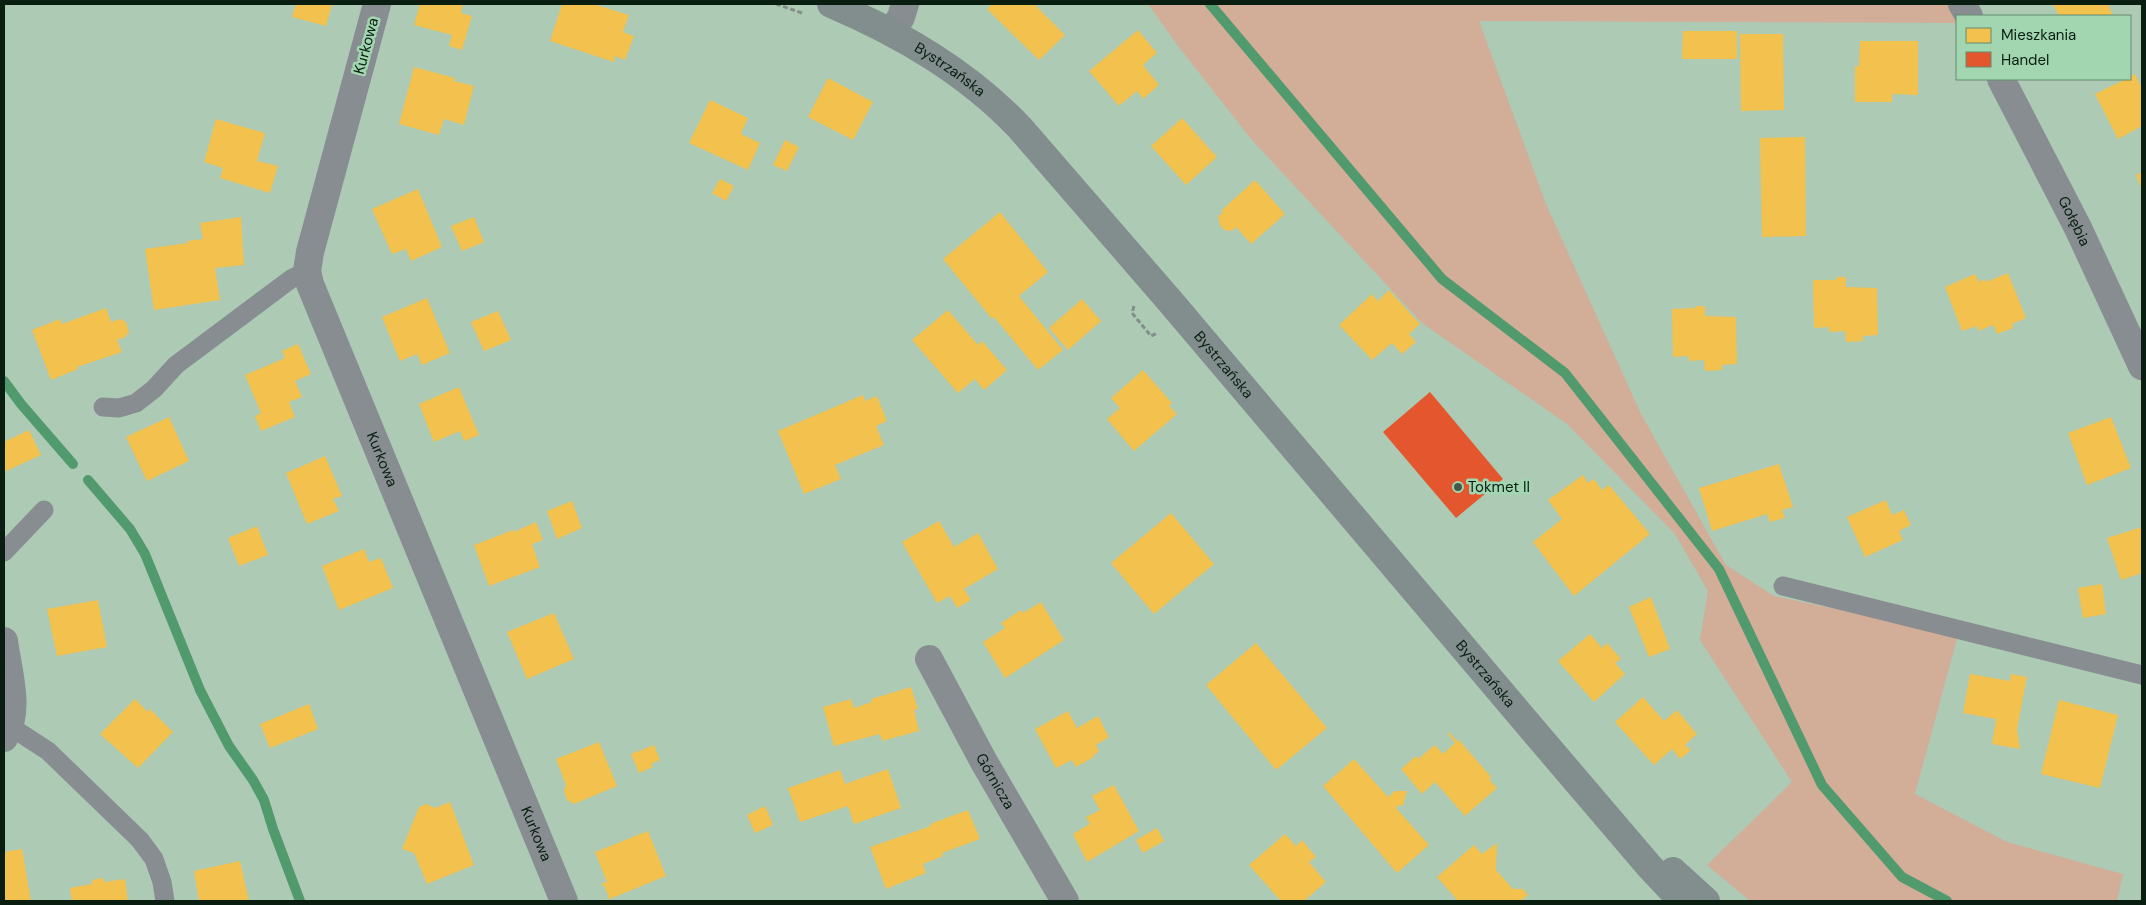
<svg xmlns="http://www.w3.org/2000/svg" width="2146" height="905" viewBox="0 0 2146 905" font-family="'DM Sans',sans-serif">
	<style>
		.green { fill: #d2ad98 }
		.homes { fill: #f2c14e }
		.shops { fill: #e4572e }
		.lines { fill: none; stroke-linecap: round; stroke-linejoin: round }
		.stream { stroke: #519a6e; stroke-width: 10 }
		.path { stroke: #828e8a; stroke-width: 3; stroke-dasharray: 5 2.5; stroke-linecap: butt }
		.service { stroke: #878d90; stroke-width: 19 }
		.minor { stroke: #878d90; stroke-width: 28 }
		.secondary { stroke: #828d8d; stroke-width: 28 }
		.poi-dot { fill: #425a4a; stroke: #a1d6b0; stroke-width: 2 }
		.labels { text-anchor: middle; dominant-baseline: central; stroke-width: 5; stroke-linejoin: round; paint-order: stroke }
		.street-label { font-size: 15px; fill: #091e11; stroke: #a1d6b0 }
		.poi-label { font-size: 15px; fill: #091e11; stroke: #a1d6b0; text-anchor: start }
	</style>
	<rect width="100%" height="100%" fill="#adcab5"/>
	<polygon class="green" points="1148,4 1953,4 1957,23 1479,21 1546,204 1641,414 1726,565 1774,596 1958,635 1915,794 2007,842 2123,874 2117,901 1750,901 1707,865 1792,782 1700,640 1708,591 1675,534 1567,424 1422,323 1252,140 1178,46"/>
	<g class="homes">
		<polygon points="296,4 332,4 326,26 292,17"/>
		<polygon points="420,4 463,4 461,13 472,16 462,50 449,46 452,35 414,25"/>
		<polygon points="562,4 593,4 629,15 623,32 634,36 625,60 615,56 614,62 550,41"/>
		<polygon points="992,4 1034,4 1065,35 1039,60 987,9"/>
		<polygon points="2053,4 2108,4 2113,16 2059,16"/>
		<polygon points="1138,30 1157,53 1143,65 1159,85 1143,99 1137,91 1119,106 1089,71"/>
		<polygon points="1683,31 1737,31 1737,59 1682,59"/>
		<polygon points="1740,34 1783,34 1784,110 1741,111"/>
		<polygon points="1860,41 1918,41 1918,95 1892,94 1892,102 1855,102 1855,66 1859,66"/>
		<polygon points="414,67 455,78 454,81 474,86 464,125 444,119 439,135 399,124"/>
		<polygon points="2135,74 2142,88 2142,126 2118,139 2095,94 2126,79 2130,79 2130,77"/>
		<polygon points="828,78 873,102 853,140 808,117"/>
		<polygon points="710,100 748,118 741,134 760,143 748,170 689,143"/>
		<polygon points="1182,118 1217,157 1186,185 1151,146"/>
		<polygon points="216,119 265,133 257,161 278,166 270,193 220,178 223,168 204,162"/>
		<polygon points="1805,137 1806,236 1762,237 1760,138"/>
		<polygon points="785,140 799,147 787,171 773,165"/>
		<polygon points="2142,172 2142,190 2136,175"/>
		<polygon points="720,179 734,186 726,201 712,193"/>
		<polygon points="1255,180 1285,214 1251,244 1236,227 1232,231 1224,230 1220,225 1218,216 1223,213 1221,211"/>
		<polygon points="418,189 442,247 411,261 406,249 392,254 372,209"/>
		<polygon points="1000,212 1048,272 1019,296 1063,350 1038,370 994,317 992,319 943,259"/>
		<polygon points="241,217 244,265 215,268 220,300 154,310 145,249 188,243 187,241 203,239 200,223"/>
		<polygon points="474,217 484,242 462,251 451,226"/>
		<polygon points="2008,273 2026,318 2012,324 2013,328 1997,334 1993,325 1978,331 1977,326 1962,331 1945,287 1975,274 1979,282 1985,279 1986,282"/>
		<polygon points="1836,277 1846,277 1846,287 1877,288 1878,335 1863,336 1863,341 1846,342 1845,331 1829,332 1829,327 1814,328 1813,280 1836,280"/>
		<polygon points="1389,290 1420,324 1409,334 1416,342 1402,354 1392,343 1372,360 1339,325 1372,294 1378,301"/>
		<polygon points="427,298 450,353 422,365 417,354 400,361 382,317"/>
		<polygon points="1082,299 1101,321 1068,350 1049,328"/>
		<polygon points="1695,306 1705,306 1705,316 1736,317 1737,364 1722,365 1722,370 1705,371 1704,360 1689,361 1688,356 1673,357 1672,309 1696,308"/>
		<polygon points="106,308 111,322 120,319 126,322 129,332 125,337 117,340 122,352 77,367 78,369 51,380 32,330 60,319 62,324"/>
		<polygon points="948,310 978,345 982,341 1007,370 984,390 975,379 958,393 912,340"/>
		<polygon points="498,311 511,340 484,351 471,322"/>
		<polygon points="298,344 311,374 295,381 302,397 289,402 295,417 261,431 255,416 261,413 245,375 285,358 282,351"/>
		<polygon points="1143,370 1172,403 1169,406 1177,414 1134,451 1107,419 1120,408 1111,398"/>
		<polygon points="459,387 479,435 464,441 460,431 434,442 419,404"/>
		<polygon points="863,395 865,401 877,396 887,421 876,426 884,445 835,465 841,479 804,494 778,431"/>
		<polygon points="169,417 189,461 147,481 126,437"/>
		<polygon points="2111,417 2131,468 2087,485 2068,433"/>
		<polygon points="29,430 41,455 4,472 4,442"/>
		<polygon points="325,456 342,496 333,499 339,511 307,524 286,473"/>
		<polygon points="1779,464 1793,507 1782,510 1785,518 1770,522 1767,514 1712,531 1699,488"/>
		<polygon points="1583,475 1588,483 1594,479 1602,490 1609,485 1650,534 1574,596 1533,542 1562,519 1548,500"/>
		<polygon points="1886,500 1892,515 1904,510 1911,525 1899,531 1903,540 1865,557 1847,517"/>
		<polygon points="572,501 582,528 557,539 547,511"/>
		<polygon points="1171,513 1214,564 1154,614 1111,563"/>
		<polygon points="939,521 954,547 978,533 998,569 964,589 971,600 957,608 950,596 937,603 902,542"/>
		<polygon points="536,522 543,540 532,544 540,567 489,586 474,545 513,530 514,532"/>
		<polygon points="257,526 268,555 239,566 228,538"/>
		<polygon points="2142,527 2142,573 2121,580 2107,538"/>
		<polygon points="364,549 369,562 381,558 393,588 339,610 322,566"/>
		<polygon points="2102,584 2106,614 2083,618 2078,588"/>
		<polygon points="1651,597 1670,649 1649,657 1629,607"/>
		<polygon points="98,600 107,647 57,656 47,609"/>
		<polygon points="1041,602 1064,640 1005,678 983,642 1005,628 1001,623 1021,610 1023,613"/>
		<polygon points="554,613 574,659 527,679 507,632"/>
		<polygon points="1590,634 1602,648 1607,643 1621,659 1615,663 1625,674 1594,702 1558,661"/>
		<polygon points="1256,643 1327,728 1276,770 1206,685"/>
		<polygon points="1970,674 2010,681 2011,674 2027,677 2017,729 2020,749 1992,744 1996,719 1963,713"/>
		<polygon points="911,687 918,709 914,710 919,731 882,741 880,734 834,746 823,707 851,699 854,708 872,702 871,699"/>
		<polygon points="1643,697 1664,721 1677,710 1697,734 1685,745 1691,750 1680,759 1672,749 1654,765 1615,722"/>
		<polygon points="135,699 148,712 150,709 173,732 138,768 100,734"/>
		<polygon points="2059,700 2118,715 2100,788 2041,774"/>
		<polygon points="309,704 318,729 270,748 260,724"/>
		<polygon points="1068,711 1077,728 1098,716 1109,737 1096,745 1099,752 1093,755 1094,757 1076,767 1072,760 1056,768 1035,729"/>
		<polygon points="1449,732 1457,741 1459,740 1491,777 1489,779 1497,788 1465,816 1435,782 1422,794 1401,769 1416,756 1418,759 1435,745 1443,754 1455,743 1448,734"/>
		<polygon points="599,742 617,786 574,804 567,800 564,791 566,785 556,759"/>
		<polygon points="654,745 660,760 651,764 653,767 639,773 631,754"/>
		<polygon points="1354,759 1388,797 1395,791 1407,791 1403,806 1399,805 1396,808 1429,845 1397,873 1323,786"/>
		<polygon points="888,769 901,808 854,824 848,806 800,822 788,788 840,770 845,784"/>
		<polygon points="1114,785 1139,831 1087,862 1073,834 1090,824 1086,817 1100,810 1092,796"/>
		<polygon points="450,802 474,865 427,884 414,853 402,849 419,807 427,804 435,808"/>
		<polygon points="765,806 773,825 755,833 747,815"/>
		<polygon points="968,810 980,839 942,853 943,856 923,864 926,873 886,889 870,847 931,826 930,824"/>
		<polygon points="1157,828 1164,841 1143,853 1136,840"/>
		<polygon points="648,831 666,876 605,901 609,898 604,885 602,886 601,884 607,882 595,852"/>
		<polygon points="1285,834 1296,846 1302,840 1316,857 1309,862 1326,882 1304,901 1281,901 1249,865"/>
		<polygon points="1497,843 1496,870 1513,889 1523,889 1528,895 1522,900 1524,901 1458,901 1437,877 1474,845 1482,854"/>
		<polygon points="22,849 31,901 4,901 4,852"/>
		<polygon points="240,861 249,901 199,901 194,871"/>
		<polygon points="103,878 104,882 125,879 128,901 72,901 70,888 92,884 92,880"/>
	</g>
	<polygon class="shops" points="1430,392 1503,479 1456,518 1383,432"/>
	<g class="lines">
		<g class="stream">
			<polyline points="1210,4 1442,279 1565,373 1719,569 1822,785 1902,877 1947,901"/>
			<polyline points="4,381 21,404 73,464"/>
			<polyline points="88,480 130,529 145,554 200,690 229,746 253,780 264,800 273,829 300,901"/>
		</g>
		<g class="path">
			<polyline points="776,4 802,13"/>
			<polyline points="1134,306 1132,313 1151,336 1157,333"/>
		</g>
		<g class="service">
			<polyline points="103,407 119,408 136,403 154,389 176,365 291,279 307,271"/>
			<polyline points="4,552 44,510"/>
			<polyline points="1783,586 2142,675"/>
			<polyline points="11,727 48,751 140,840 154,859 162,882 165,901"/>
		</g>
		<g class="minor">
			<path id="s1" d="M377,4L310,252L307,271L310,284L564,901"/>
			<polyline points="1962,4 1969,16"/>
			<polyline points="892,32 901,17 905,4"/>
			<path id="s2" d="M2001,79L2078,228L2142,366"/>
			<path d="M4,641C8,672 21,710 4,738"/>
			<path id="s3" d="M929,659L984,762L1065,901"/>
		</g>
		<g class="secondary">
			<path id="s4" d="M831,4C901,34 967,72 1020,128L1169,300L1533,730L1649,866L1682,901"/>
			<polyline points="1673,871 1706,901"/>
		</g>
	</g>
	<circle class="poi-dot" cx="1458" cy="487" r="5"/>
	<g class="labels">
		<g class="street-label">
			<text transform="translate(366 46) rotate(-75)">Kurkowa</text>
			<text stroke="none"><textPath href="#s4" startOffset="136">Bystrzańska</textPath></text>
			<text stroke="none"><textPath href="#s2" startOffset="160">Gołębia</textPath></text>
			<text stroke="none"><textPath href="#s4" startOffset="540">Bystrzańska</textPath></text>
			<text stroke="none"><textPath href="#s1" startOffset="479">Kurkowa</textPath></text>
			<text stroke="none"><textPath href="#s4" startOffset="945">Bystrzańska</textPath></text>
			<text stroke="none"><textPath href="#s3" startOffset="139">Górnicza</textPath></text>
			<text stroke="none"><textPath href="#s1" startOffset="884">Kurkowa</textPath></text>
		</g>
		<g class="poi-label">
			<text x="1468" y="487">Tokmet II</text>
		</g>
	</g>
	<rect width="2146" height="905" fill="none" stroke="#091e11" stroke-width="10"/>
	<rect x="1956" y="15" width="175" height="65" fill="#a1d6b0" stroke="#648c70"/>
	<rect x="1966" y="28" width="25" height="15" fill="#f2c14e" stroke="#648c70"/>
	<text x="2001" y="40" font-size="15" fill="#091e11">Mieszkania</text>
	<rect x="1966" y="52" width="25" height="15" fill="#e4572e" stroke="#648c70"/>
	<text x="2001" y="65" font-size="15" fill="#091e11">Handel</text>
</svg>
